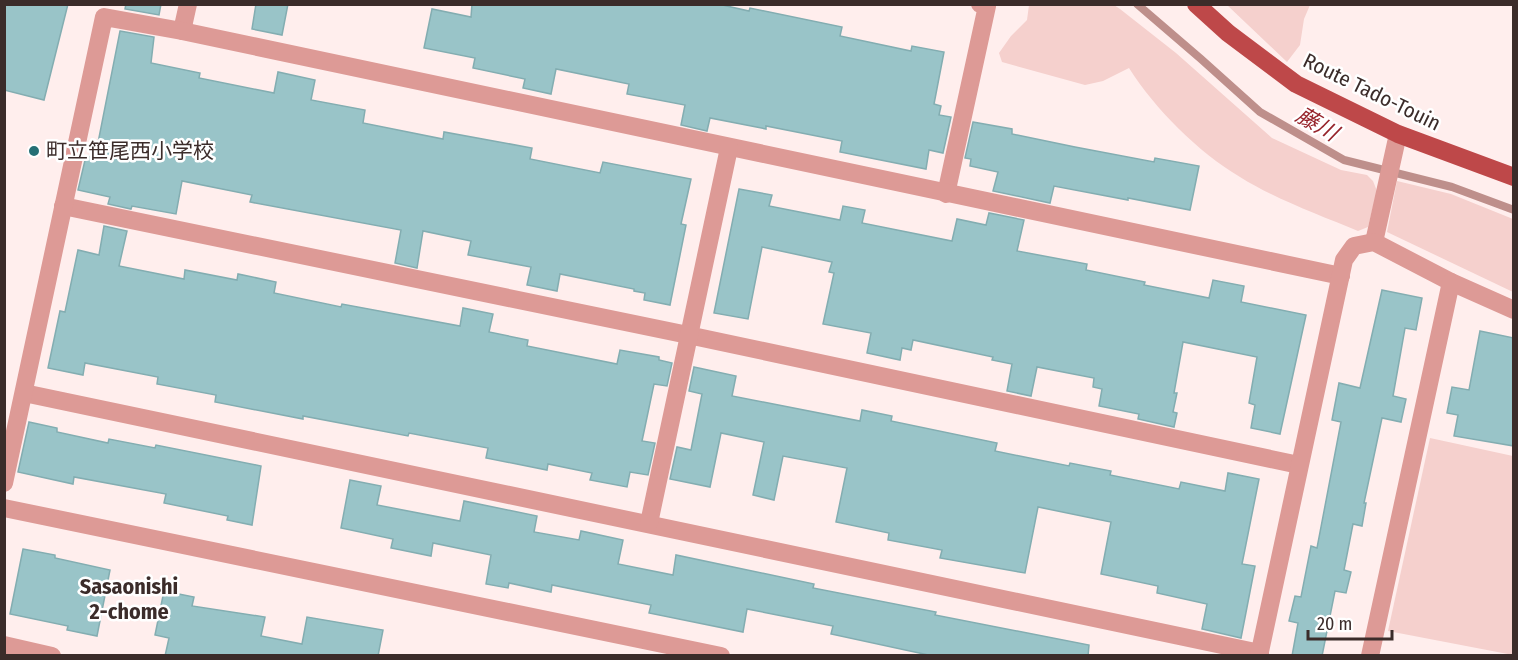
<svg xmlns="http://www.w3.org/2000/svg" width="1518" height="660" viewBox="0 0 1518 660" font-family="'Fira Sans Condensed','Noto Sans JP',sans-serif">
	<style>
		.green { fill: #f5d0cd }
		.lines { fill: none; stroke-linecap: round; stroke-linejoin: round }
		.stream { stroke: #be8f8b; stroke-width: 8 }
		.building { fill: #99c4c8; stroke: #83adb1; stroke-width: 1.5 }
		.minor { stroke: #dd9a96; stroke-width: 18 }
		.major { stroke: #be4849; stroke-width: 18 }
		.poi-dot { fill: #256f75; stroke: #fff; stroke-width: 2 }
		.labels { text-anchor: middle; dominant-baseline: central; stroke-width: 5; stroke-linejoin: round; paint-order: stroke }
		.street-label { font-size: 21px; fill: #3b2c2a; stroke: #fff }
		.poi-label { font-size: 21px; fill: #3b2c2a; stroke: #fff; text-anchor: start }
		.water-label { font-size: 22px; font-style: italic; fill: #96232a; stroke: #fff }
		.neighbourhood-label { font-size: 22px; font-weight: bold; fill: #3b2c2a; stroke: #fff }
	</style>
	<rect width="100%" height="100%" fill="#ffeeed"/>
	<g class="green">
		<path d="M1029,5H1114L1120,9L1176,53L1272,138L1341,170L1367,175L1373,181L1377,191L1368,227L1358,231C1319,215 1275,199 1240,177C1198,152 1155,109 1129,68L1103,81L1085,85L1002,62L999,53L1011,36L1027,20Z"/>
		<polygon points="1227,5 1310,5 1304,19 1300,45 1287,62"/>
		<polygon points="1397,181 1451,194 1513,219 1513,292 1387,232"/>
		<polygon points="1430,438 1513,456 1513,655 1388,631"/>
	</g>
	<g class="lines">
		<polyline class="stream" points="1137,4 1201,59 1260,112 1344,160 1452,187 1514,210"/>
	</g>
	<g class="building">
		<polygon points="4,4 68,4 44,100 4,90"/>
		<polygon points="126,4 161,4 159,15 125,9"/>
		<polygon points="256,4 288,4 282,35 252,29"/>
		<polygon points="472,4 718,4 749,11 750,8 842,27 840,36 911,51 912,46 944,52 934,104 941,106 939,115 951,117 943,153 929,150 926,169 840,152 842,141 766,126 766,129 710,118 707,131 681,125 685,105 627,94 629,84 556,69 551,94 523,88 525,79 473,68 475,58 424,48 432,9 471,17"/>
		<polygon points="120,31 154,37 151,63 200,73 199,78 274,93 278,72 315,80 311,100 365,110 363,123 443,139 444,132 532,148 530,159 600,173 603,162 691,179 681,224 686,225 670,305 644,300 645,293 634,291 634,289 560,274 557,291 527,285 531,267 468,255 471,241 423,231 417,268 395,263 401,230 250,202 252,195 182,181 176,214 132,206 131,209 108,204 110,197 78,190 86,156 95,158"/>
		<polygon points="973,122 1012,129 1012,134 1075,147 1154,162 1155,158 1199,166 1190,210 1128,198 1128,200 1054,186 1050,203 993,191 998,172 970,166 971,159 965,158"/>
		<polygon points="739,189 772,195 769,206 840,220 843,206 865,210 862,223 952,241 957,219 986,225 989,213 1024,220 1017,251 1087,264 1086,270 1145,282 1144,285 1209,298 1213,280 1244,286 1241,302 1306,315 1280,434 1251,428 1255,405 1249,403 1257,357 1183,342 1174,393 1177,393 1173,412 1177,413 1174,427 1138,419 1139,414 1099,406 1102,389 1093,387 1094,378 1037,367 1031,396 1007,391 1012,364 992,360 993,357 913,340 911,350 902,348 900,360 867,353 871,333 823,324 834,273 829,272 832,262 762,247 748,319 714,313"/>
		<polygon points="104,226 127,231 119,266 184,279 185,270 237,280 238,274 276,282 274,293 341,307 342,304 460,326 463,308 493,314 489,332 528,340 527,346 617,364 620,350 659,357 659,360 672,363 667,386 654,384 642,441 655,443 648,475 630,472 627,487 590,480 592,473 548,464 547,470 486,458 488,448 409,433 408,436 303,416 303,419 215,402 216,395 157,384 158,377 85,363 83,375 48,368 60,311 65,312 78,250 99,255"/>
		<polygon points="1382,290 1422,298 1416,330 1405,328 1393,396 1406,399 1401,422 1382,418 1364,503 1366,503 1362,526 1353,524 1344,570 1351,572 1346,593 1335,591 1322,656 1292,656 1298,623 1289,621 1295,596 1301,597 1311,546 1317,548 1341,422 1332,420 1339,383 1360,388"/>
		<polygon points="1480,331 1514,338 1514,446 1454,436 1458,415 1447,413 1452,387 1469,390"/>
		<polygon points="694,367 736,376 732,396 860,421 862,410 892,416 891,421 997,443 995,451 1069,466 1070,463 1111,471 1110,475 1179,489 1181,482 1225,491 1228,473 1259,479 1242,564 1255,566 1241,638 1202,629 1207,604 1157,593 1158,586 1101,574 1111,522 1038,507 1025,573 940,558 942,550 888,540 889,533 836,522 847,468 783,456 774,500 753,495 764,442 721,433 710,487 670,479 677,447 691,450 702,394 689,391"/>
		<polygon points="29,422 57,428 57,432 108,443 109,439 155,448 156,445 261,466 252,525 227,520 228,516 164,503 166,494 74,477 73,484 18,472"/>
		<polygon points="350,480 381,486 377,505 460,521 464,501 537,516 534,532 579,540 581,531 623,540 618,564 673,575 676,555 814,584 813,588 936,612 935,615 1089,645 1088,656 933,656 831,634 833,626 747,609 743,632 649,613 651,605 552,585 551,592 509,583 508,588 486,584 491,555 433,543 431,556 391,548 393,539 341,528"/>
		<polygon points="23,549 55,555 55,558 110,570 97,636 67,630 68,626 10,614"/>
		<polygon points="164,591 194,597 192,606 265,617 261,636 302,644 307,617 383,630 378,656 165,656 169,638 155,635"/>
	</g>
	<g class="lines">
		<g class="minor">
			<polyline points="182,31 188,4"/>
			<polyline points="946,194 987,6 980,4"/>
			<polyline points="63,206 688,335 1299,465"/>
			<polyline points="1374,242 1398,134"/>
			<polyline points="24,393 1260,653"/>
			<polyline points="4,483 104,17 182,31 1341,276"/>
			<polyline points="4,508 721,656"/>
			<polyline points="649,523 729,148"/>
			<polyline points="4,645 52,656"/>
			<polyline points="1259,656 1344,260 1354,246 1374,242 1451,282"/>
			<polyline points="1370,656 1451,282 1514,310"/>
		</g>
		<polyline class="major" points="1196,4 1228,33 1296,84 1398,134 1514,177"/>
	</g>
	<circle class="poi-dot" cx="34" cy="151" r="6"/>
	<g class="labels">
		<g class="street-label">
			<text transform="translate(1372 92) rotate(26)">Route Tado-Touin</text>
		</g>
		<g class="poi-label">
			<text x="46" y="151">町立笹尾西小学校</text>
		</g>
		<g class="water-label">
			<text transform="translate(1317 124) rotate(30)">藤川</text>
		</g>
		<g class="neighbourhood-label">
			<text x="129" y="586">Sasaonishi<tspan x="129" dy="25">2-chome</tspan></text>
		</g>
	</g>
	<rect width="1518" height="660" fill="none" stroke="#3b2c2a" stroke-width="12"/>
	<path d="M1308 630v9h84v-9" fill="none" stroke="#3b2c2a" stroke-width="3"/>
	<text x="1317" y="630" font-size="18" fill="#3b2c2a" stroke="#ffffff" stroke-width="4.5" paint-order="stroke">20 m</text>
</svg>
